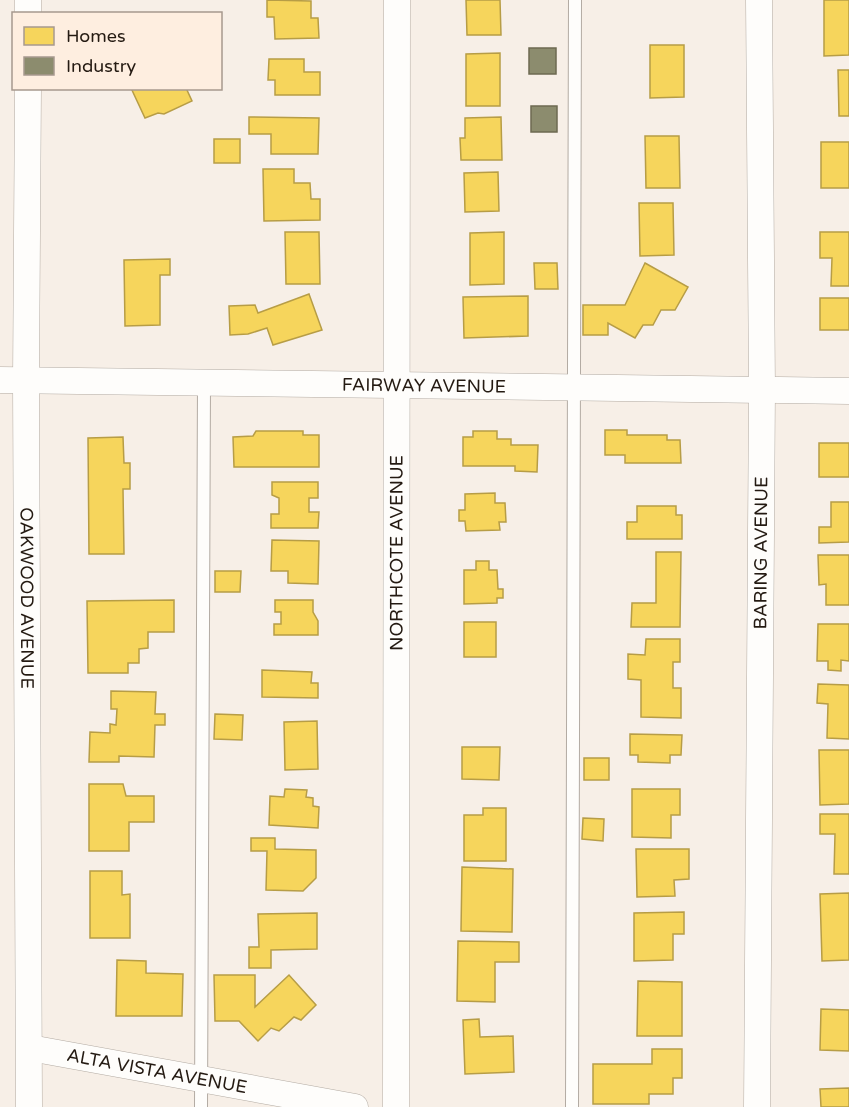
<svg xmlns="http://www.w3.org/2000/svg" width="849" height="1107" viewBox="0 0 849 1107" font-family="'Varela Round',sans-serif">
	<style>
		.homes { fill: #f6d55c; stroke: #b79d46; stroke-width: 1.5 }
		.industry { fill: #8c8c6e; stroke: #6d6a52; stroke-width: 1.5 }
		.lines { fill: none; stroke-linecap: round; stroke-linejoin: round }
		.service-casing { stroke: #b3aba3; stroke-width: 14 }
		.minor-casing { stroke: #b3aba3; stroke-width: 27 }
		.service { stroke: #fefdfb; stroke-width: 12 }
		.minor { stroke: #fefdfb; stroke-width: 26 }
		.labels { text-anchor: middle; dominant-baseline: central; stroke-width: 6; stroke-linejoin: round; paint-order: stroke }
		.street-label { font-size: 18px; fill: #241a12; stroke: #feeee0 }
	</style>
	<rect width="100%" height="100%" fill="#f7efe7"/>
	<g class="homes">
		<polygon points="267,0 311,1 311,18 318,18 319,38 275,39 274,17 267,17"/>
		<polygon points="466,0 500,0 501,35 467,35"/>
		<polygon points="824,0 849,0 849,55 824,56"/>
		<polygon points="650,45 684,45 684,97 650,98"/>
		<polygon points="500,53 500,106 466,106 466,54"/>
		<polygon points="269,59 304,59 304,72 320,72 320,95 275,95 275,80 268,80"/>
		<polygon points="838,70 849,70 849,116 839,116"/>
		<polygon points="131,88 186,88 192,101 164,114 158,113 145,118"/>
		<polygon points="249,117 319,118 318,154 271,154 271,134 249,134"/>
		<polygon points="501,117 502,160 461,160 460,138 465,138 465,118"/>
		<polygon points="645,136 679,136 680,188 646,188"/>
		<rect x="214" y="139" width="26" height="24"/>
		<rect x="821" y="142" width="28" height="46"/>
		<polygon points="263,169 294,169 294,183 310,183 311,199 320,199 320,220 264,221"/>
		<polygon points="498,172 499,211 465,212 464,173"/>
		<polygon points="639,203 673,203 674,255 640,256"/>
		<polygon points="285,232 319,232 320,284 286,284"/>
		<polygon points="504,232 504,284 470,285 470,233"/>
		<polygon points="820,232 849,232 849,286 831,286 832,258 820,258"/>
		<polygon points="170,259 170,275 160,275 160,325 125,326 124,260"/>
		<polygon points="534,263 557,263 558,289 535,289"/>
		<polygon points="645,263 688,287 675,310 661,310 653,325 643,325 635,338 608,323 608,335 583,335 583,305 625,305"/>
		<polygon points="309,294 322,330 273,345 267,328 248,334 230,335 229,306 255,305 258,313"/>
		<polygon points="528,296 528,336 464,338 463,297"/>
		<rect x="820" y="298" width="29" height="32"/>
		<polygon points="605,430 627,430 627,435 667,435 667,440 680,440 681,463 625,463 625,455 605,455"/>
		<polygon points="256,431 303,431 303,435 319,435 319,467 234,467 233,437 253,436"/>
		<polygon points="473,431 497,431 497,439 511,439 511,445 538,445 537,472 515,471 515,466 463,466 463,437 473,437"/>
		<polygon points="123,437 124,463 130,463 130,489 123,489 124,554 89,554 88,438"/>
		<rect x="819" y="443" width="30" height="34"/>
		<polygon points="272,482 318,482 318,498 309,498 309,512 319,512 318,528 271,528 271,514 279,514 279,498 272,495"/>
		<polygon points="495,493 495,503 505,503 506,522 499,522 500,530 466,531 465,521 459,521 459,510 465,510 465,494"/>
		<polygon points="831,502 849,502 849,542 819,543 819,527 831,527"/>
		<polygon points="637,506 676,506 676,515 682,515 682,539 627,539 627,522 637,522"/>
		<polygon points="272,540 319,541 318,584 288,583 288,571 271,571"/>
		<polygon points="656,552 681,552 680,627 631,627 632,603 656,603"/>
		<polygon points="818,555 849,555 849,605 826,605 826,584 819,585"/>
		<polygon points="476,561 489,561 489,570 497,570 498,589 503,589 503,598 497,598 497,603 464,604 464,570 476,570"/>
		<polygon points="215,571 241,571 240,592 215,592"/>
		<polygon points="174,600 174,632 148,632 148,648 139,649 139,663 128,663 128,673 88,673 87,601"/>
		<polygon points="275,600 313,600 313,612 318,621 318,635 274,635 274,624 281,624 281,612 275,612"/>
		<rect x="464" y="622" width="32" height="35"/>
		<polygon points="818,624 849,624 849,661 841,660 841,671 828,670 828,661 817,661"/>
		<polygon points="646,639 680,639 680,662 673,662 673,688 681,688 681,718 641,717 641,680 628,679 628,654 645,655"/>
		<polygon points="262,670 312,672 311,683 318,683 318,698 262,697"/>
		<polygon points="818,684 849,685 849,739 827,738 828,704 817,703"/>
		<polygon points="111,691 156,692 155,714 165,714 165,725 155,725 154,757 119,756 119,762 89,762 90,732 110,733 110,724 116,725 117,709 111,709"/>
		<polygon points="215,714 243,715 242,740 214,739"/>
		<polygon points="317,721 318,769 285,770 284,722"/>
		<polygon points="630,734 682,735 681,755 670,755 670,763 638,762 638,755 630,755"/>
		<polygon points="462,747 500,747 499,780 462,779"/>
		<polygon points="819,750 849,750 849,804 820,805"/>
		<rect x="584" y="758" width="25" height="22"/>
		<polygon points="89,784 123,784 126,796 154,796 154,822 129,822 129,851 89,851"/>
		<polygon points="285,789 307,790 306,797 313,798 313,806 319,807 318,828 269,825 270,796 284,797"/>
		<polygon points="632,789 680,789 680,815 671,815 671,838 632,837"/>
		<polygon points="483,808 506,808 506,861 464,861 464,815 483,815"/>
		<polygon points="820,814 849,814 849,874 834,874 835,834 820,834"/>
		<polygon points="583,818 604,819 603,841 582,839"/>
		<polygon points="251,838 275,838 275,849 316,850 316,878 303,891 266,890 267,851 251,851"/>
		<polygon points="636,849 689,849 689,879 674,880 675,896 637,897"/>
		<polygon points="462,867 513,869 512,932 461,931"/>
		<polygon points="90,871 122,871 122,895 130,894 130,938 90,938"/>
		<polygon points="849,893 849,960 822,961 820,894"/>
		<polygon points="684,912 684,934 673,934 673,960 634,961 634,913"/>
		<polygon points="317,913 317,949 271,950 271,968 249,968 249,947 259,947 258,914"/>
		<polygon points="458,941 519,942 519,962 495,962 495,1002 457,1001"/>
		<polygon points="117,960 146,961 146,973 183,974 182,1016 116,1016"/>
		<polygon points="214,975 255,975 255,1007 289,975 316,1005 301,1020 294,1017 279,1031 271,1028 258,1041 239,1021 215,1021"/>
		<polygon points="638,981 682,982 682,1036 637,1036"/>
		<polygon points="821,1009 849,1010 849,1051 820,1050"/>
		<polygon points="479,1019 480,1037 513,1036 514,1072 465,1074 463,1020"/>
		<polygon points="652,1049 682,1049 682,1078 673,1078 673,1094 649,1094 649,1104 593,1104 593,1064 652,1064"/>
		<polygon points="849,1088 849,1107 821,1107 820,1089"/>
	</g>
	<g class="industry">
		<rect x="529" y="48" width="27" height="26"/>
		<rect x="531" y="106" width="26" height="26"/>
	</g>
	<g class="lines">
		<defs>
			<g id="service">
				<polyline points="201,1107 204,383"/>
				<polyline points="572,1107 575,0"/>
			</g>
			<g id="minor">
				<polyline points="28,14 28,0"/>
				<path id="s1" d="M28,88L26,380L29,1107"/>
				<path id="s2" d="M0,380L849,391"/>
				<path id="s3" d="M30,1048L355,1107"/>
				<path id="s4" d="M396,1107L397,0"/>
				<path id="s5" d="M757,1107L762,389L759,0"/>
			</g>
		</defs>
		<use href="#service" class="service-casing"/>
		<use href="#minor" class="minor-casing"/>
		<use href="#service" class="service"/>
		<use href="#minor" class="minor"/>
	</g>
	<g class="labels">
		<g class="street-label">
			<text stroke="none"><textPath href="#s2" startOffset="424">FAIRWAY AVENUE</textPath></text>
			<text stroke="none"><textPath href="#s5" startOffset="554">BARING AVENUE</textPath></text>
			<text stroke="none"><textPath href="#s4" startOffset="554">NORTHCOTE AVENUE</textPath></text>
			<text stroke="none"><textPath href="#s1" startOffset="510">OAKWOOD AVENUE</textPath></text>
			<text stroke="none"><textPath href="#s3" startOffset="129">ALTA VISTA AVENUE</textPath></text>
		</g>
	</g>
	<rect x="12" y="12" width="210" height="78" fill="#feeee0" stroke="#a7998e" stroke-width="1.5"/>
	<rect x="24" y="27" width="30" height="18" fill="#f6d55c" stroke="#a7998e" stroke-width="1.5"/>
	<text x="66" y="42" font-size="18" fill="#241a12">Homes</text>
	<rect x="24" y="57" width="30" height="18" fill="#8c8c6e" stroke="#a7998e" stroke-width="1.5"/>
	<text x="66" y="72" font-size="18" fill="#241a12">Industry</text>
</svg>
